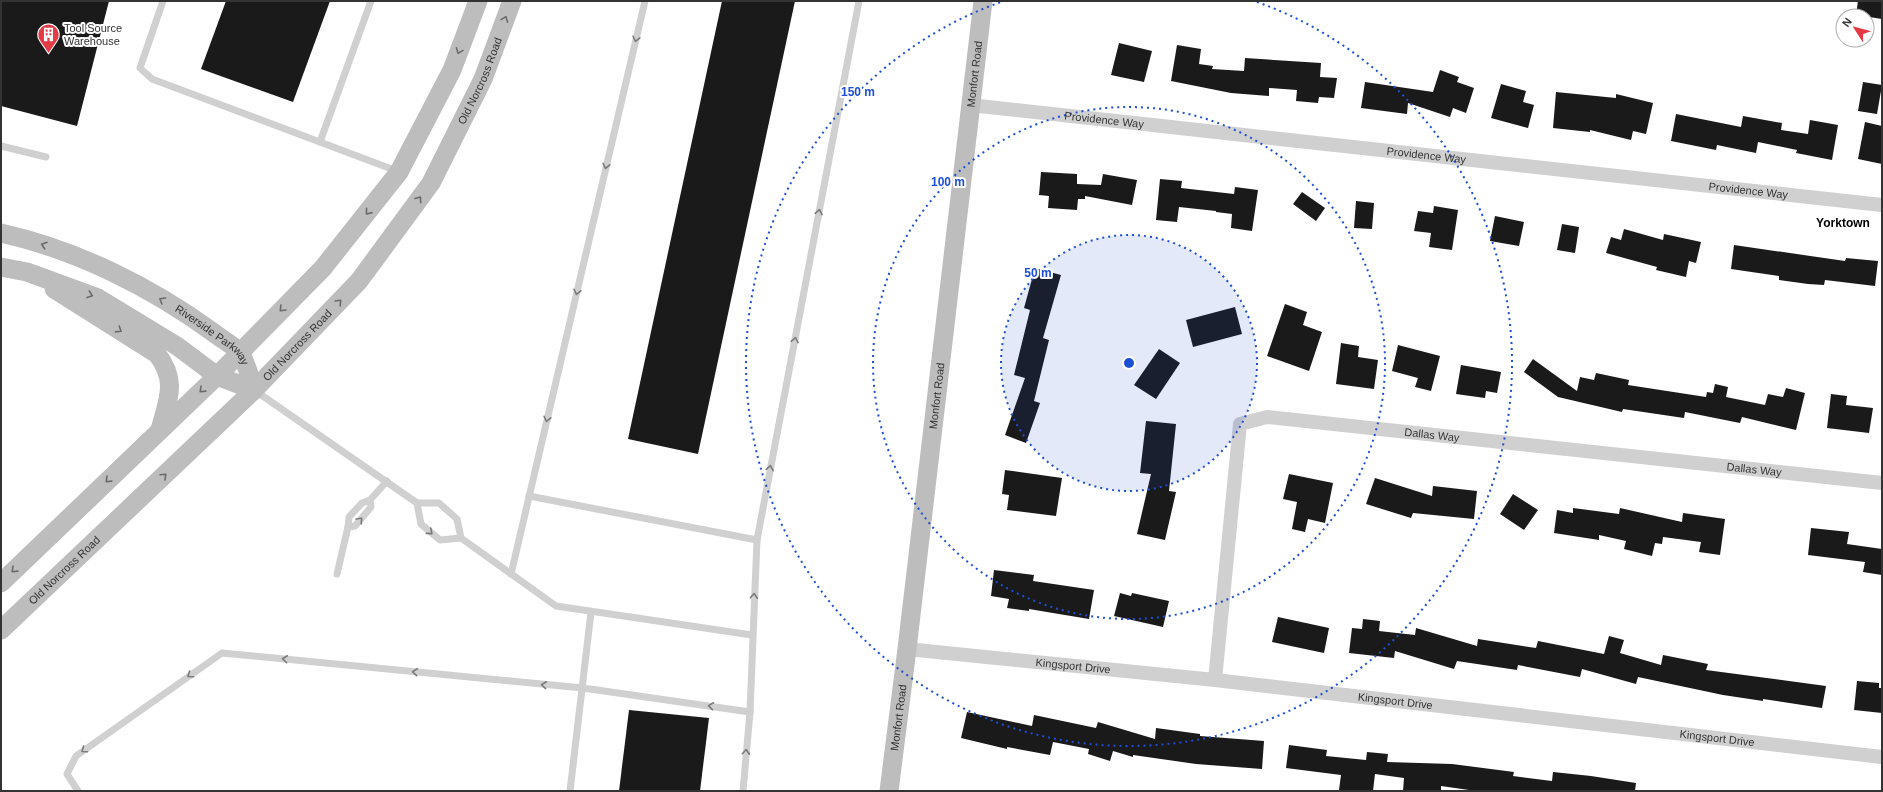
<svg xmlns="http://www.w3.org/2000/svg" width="1883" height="792" viewBox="0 0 1883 792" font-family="Helvetica,sans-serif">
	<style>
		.building { fill: #1a1a1a }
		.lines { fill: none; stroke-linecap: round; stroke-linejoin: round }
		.lane { stroke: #d0d0d0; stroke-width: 7 }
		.street { stroke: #d0d0d0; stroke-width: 14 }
		.secondary { stroke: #bdbdbd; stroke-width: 19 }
		.oneway { stroke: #6a6a6a }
		.oneway2 { stroke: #7a7a7a }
		.ring { fill: none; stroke: #1d4ed8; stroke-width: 2; stroke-dasharray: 2 4 }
		.labels { text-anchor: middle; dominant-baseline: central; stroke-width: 4; stroke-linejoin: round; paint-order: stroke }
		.poi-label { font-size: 11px; fill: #333; stroke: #fff; text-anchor: start }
		.street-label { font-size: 11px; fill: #333; stroke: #fff }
		.neighbourhood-label { font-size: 12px; font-weight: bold; fill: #000; stroke: #fff }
		.centre { fill: #1d4ed8; stroke: #fff; stroke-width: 2 }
		.ring-label { font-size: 12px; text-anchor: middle; font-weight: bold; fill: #1d4ed8; stroke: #fff; stroke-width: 4; stroke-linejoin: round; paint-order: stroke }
	</style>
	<rect width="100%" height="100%" fill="#fff"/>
	<g class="building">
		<polygon points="1,1 109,1 77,126 1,106"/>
		<polygon points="226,1 330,1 293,102 201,69"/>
		<polygon points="722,1 795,1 698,454 628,439"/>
		<polygon points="1858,1 1882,1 1882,19 1856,15"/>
		<polygon points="1119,43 1152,51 1144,82 1111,75"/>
		<polygon points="1177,45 1201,49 1199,64 1213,66 1212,69 1244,71 1245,58 1321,63 1320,77 1337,78 1334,98 1319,97 1318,103 1296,101 1297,90 1269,88 1269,96 1231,93 1171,81"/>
		<polygon points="1440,70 1459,77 1457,82 1474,88 1466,113 1453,108 1450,117 1408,103 1407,114 1361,108 1365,82 1433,92"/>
		<polygon points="1863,82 1882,85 1877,114 1858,111"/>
		<polygon points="1501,84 1526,91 1523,102 1534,105 1528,128 1491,118"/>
		<polygon points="1556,92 1616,98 1616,94 1653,103 1646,134 1633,131 1631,140 1590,130 1590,132 1553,128"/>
		<polygon points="1676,114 1741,127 1743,116 1782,123 1781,130 1808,134 1810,120 1838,125 1832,160 1796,153 1797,150 1758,142 1756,153 1717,145 1716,150 1671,141"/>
		<polygon points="1865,122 1882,126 1882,164 1858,159"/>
		<polygon points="1041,172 1077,174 1077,184 1101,185 1103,174 1137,180 1132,205 1085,196 1085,199 1078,199 1077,210 1048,208 1049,196 1039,195"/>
		<polygon points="1160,179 1182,181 1181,188 1234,194 1235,187 1258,190 1252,231 1231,228 1232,214 1216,212 1216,211 1179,207 1177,222 1156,220"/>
		<polygon points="1302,192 1325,208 1316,221 1293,204"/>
		<polygon points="1356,201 1374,203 1372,229 1354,228"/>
		<polygon points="1434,206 1458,210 1452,250 1429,247 1431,233 1414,231 1418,211 1433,213"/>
		<polygon points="1495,216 1524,222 1519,246 1490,241"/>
		<polygon points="1562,224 1579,227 1575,253 1557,250"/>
		<polygon points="1624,229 1663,240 1664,234 1701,242 1696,263 1689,261 1686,277 1656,270 1657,267 1606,253 1611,237 1621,240"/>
		<polygon points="1734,245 1845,261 1846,258 1878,261 1875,286 1825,280 1824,285 1808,284 1779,280 1779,276 1731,269"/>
		<polygon points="1035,268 1061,275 1043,338 1049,340 1034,401 1040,403 1026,443 1005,435 1025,378 1014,375 1030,310 1024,308"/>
		<polygon points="1285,304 1307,312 1303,325 1322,332 1309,371 1267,356"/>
		<polygon points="1235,307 1242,334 1193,347 1186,320"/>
		<polygon points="1341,343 1359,346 1358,357 1378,360 1374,389 1336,384"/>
		<polygon points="1398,345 1440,356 1431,391 1415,387 1418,378 1392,371"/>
		<polygon points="1159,349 1180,363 1156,399 1134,385"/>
		<polygon points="1533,359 1577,391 1580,377 1594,380 1596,373 1629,380 1628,385 1706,397 1707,392 1713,393 1715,384 1728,387 1726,397 1765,405 1768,394 1783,397 1786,388 1805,393 1796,430 1742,417 1740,423 1685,412 1684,418 1623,409 1622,412 1558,397 1524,372"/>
		<polygon points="1461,365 1501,372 1497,393 1486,391 1485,398 1456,394"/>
		<polygon points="1831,394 1847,396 1846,405 1873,408 1869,433 1827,428"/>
		<polygon points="1146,421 1176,424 1169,491 1176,492 1165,540 1137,534 1151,474 1140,473"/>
		<polygon points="1005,470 1062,478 1056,516 1007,510 1009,495 1002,494"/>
		<polygon points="1289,474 1333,483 1325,523 1308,519 1305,532 1292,529 1297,502 1283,499"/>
		<polygon points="1375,478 1432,496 1433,486 1477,491 1474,519 1413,513 1411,518 1366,504"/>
		<polygon points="1513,494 1538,510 1524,530 1500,514"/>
		<polygon points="1573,508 1619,514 1620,508 1682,522 1683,513 1725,519 1720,555 1699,552 1701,542 1663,537 1662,544 1655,543 1652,556 1624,549 1626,541 1599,535 1599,540 1554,533 1557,510 1573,513"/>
		<polygon points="1811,528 1849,532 1847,544 1882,549 1882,575 1863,572 1865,562 1808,555"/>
		<polygon points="994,570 1034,575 1033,581 1094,590 1089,619 1029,609 1029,611 1007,608 1009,599 991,596"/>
		<polygon points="1120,593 1131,596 1132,593 1169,601 1163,627 1114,616"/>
		<polygon points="1278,617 1329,628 1324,653 1272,642"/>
		<polygon points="1363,619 1380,621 1379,631 1415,635 1416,628 1477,646 1478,639 1536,648 1538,641 1604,654 1609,636 1624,640 1620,653 1661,665 1663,655 1708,664 1706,670 1826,686 1822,708 1763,699 1763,701 1723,695 1638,677 1636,684 1582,669 1580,677 1518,665 1517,670 1457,661 1454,669 1395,651 1394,658 1349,653 1352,628 1362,629"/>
		<polygon points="1857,681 1879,683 1879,688 1882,688 1882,713 1854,710"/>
		<polygon points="629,710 709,718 700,791 619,791"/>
		<polygon points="967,712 1032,726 1034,715 1096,728 1098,722 1155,739 1156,728 1200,734 1200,736 1264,741 1262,769 1196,764 1133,755 1133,757 1113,751 1110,761 1088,754 1089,749 1053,742 1050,755 1007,747 1007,749 961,738"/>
		<polygon points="1289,745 1327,750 1326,756 1366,760 1367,752 1388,754 1387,762 1452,764 1514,772 1513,776 1552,781 1553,772 1591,776 1636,783 1635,791 1476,791 1441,786 1441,791 1403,791 1404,778 1375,774 1373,791 1339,790 1341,775 1286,768"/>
	</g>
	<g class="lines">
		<g class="lane">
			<polyline points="163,1 140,68 152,79 397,171"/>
			<polyline points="320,142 371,1"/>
			<polyline points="1,146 46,157"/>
			<polyline points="254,390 417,503 439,503 457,519 461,538"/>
			<polyline points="529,496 757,540"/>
			<polyline points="370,500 371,507 355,526 348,527 349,517 362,503 370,500 387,481"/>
			<polyline points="417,503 421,524 440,540 461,538 556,606 752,635"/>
			<polyline points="337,574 348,527"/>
			<polyline points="511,574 645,1"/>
			<polyline points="78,791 67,774 76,756 222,653 583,688 750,712"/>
			<polyline points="570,791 591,612"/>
			<polyline points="743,791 750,712 757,540 859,1"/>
		</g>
		<g class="street">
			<path id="s1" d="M970,105L1882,205"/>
			<path id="s2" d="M907,649L1215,680L1882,757"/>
			<path id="s3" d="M1215,680L1240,424L1267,417L1882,483"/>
		</g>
		<g class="secondary">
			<path id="s4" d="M1,233C77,250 151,287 214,333C221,339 235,346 240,353C247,363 250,379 254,390"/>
			<polyline points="1,267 27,272 98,298 177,346 217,376 254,390"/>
			<path d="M54,289L157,354C178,381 168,400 160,430"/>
			<polyline points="1,583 217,376 323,268 399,172 452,70 478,1"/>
			<path id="s5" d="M1,630L254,390L359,281L431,183L483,79L512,1"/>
			<path id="s6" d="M889,791L907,649L983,1"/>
		</g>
	</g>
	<defs><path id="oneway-chevron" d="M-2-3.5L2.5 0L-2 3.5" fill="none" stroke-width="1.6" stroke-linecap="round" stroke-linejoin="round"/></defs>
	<g class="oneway">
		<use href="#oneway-chevron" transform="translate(505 19) rotate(-69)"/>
		<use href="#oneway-chevron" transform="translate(459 51) rotate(111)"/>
		<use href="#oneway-chevron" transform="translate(419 199) rotate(-54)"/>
		<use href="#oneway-chevron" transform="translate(368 212) rotate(129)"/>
		<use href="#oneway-chevron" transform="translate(44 245) rotate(-162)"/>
		<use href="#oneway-chevron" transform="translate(90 295) rotate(20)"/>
		<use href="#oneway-chevron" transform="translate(162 300) rotate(-149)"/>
		<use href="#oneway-chevron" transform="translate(339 302) rotate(-46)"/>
		<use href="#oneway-chevron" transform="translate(282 309) rotate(134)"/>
		<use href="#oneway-chevron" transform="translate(119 330) rotate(32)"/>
		<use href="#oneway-chevron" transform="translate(202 390) rotate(136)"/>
		<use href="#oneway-chevron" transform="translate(164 476) rotate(-43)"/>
		<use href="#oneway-chevron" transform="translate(108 480) rotate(136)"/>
		<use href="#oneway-chevron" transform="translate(14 570) rotate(136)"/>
	</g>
	<g class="oneway2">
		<use href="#oneway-chevron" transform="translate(636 39) rotate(103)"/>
		<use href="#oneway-chevron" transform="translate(606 166) rotate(103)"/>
		<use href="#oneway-chevron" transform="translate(819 212) rotate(-79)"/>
		<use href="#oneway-chevron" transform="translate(577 292) rotate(103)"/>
		<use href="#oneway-chevron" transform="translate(795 340) rotate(-79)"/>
		<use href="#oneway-chevron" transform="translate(547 419) rotate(103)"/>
		<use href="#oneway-chevron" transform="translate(770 468) rotate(-79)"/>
		<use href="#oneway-chevron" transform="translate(360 520) rotate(-47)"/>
		<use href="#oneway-chevron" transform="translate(430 532) rotate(41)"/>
		<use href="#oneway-chevron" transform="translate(754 596) rotate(-87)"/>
		<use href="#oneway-chevron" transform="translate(285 659) rotate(-174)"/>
		<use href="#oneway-chevron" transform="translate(415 672) rotate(-174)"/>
		<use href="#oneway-chevron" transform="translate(190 675) rotate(145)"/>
		<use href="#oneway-chevron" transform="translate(544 685) rotate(-174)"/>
		<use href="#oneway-chevron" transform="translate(711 706) rotate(-172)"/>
		<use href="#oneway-chevron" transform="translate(84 750) rotate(145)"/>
		<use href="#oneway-chevron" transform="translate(746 752) rotate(-86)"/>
	</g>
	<circle cx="1129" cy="363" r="128" fill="#1d4ed8" fill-opacity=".12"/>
	<g class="ring">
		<circle cx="1129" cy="363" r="128"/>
		<circle cx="1129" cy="363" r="256"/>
		<path d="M1257 2A383 383 0 1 1 1001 2"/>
	</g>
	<defs>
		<symbol id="building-pin" viewBox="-11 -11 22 30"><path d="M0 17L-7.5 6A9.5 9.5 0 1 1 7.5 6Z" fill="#e63946" stroke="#fff"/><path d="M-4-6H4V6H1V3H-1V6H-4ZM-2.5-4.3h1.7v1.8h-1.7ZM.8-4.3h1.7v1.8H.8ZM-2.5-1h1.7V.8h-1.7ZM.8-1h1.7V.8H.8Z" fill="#fff"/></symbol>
	</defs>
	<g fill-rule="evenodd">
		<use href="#building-pin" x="36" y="22" width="25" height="34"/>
	</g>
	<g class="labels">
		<g class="poi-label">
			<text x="64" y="28">Tool Source<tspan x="64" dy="13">Warehouse</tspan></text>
		</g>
		<g class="street-label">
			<text stroke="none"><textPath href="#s6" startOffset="722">Monfort Road</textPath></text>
			<text stroke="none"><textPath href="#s5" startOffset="735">Old Norcross Road</textPath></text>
			<text stroke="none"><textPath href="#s1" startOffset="135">Providence Way</textPath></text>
			<text stroke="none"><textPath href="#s1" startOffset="459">Providence Way</textPath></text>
			<text stroke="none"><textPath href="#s1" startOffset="783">Providence Way</textPath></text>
			<text stroke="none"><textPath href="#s4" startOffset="237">Riverside Parkway</textPath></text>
			<text stroke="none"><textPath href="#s5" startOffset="411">Old Norcross Road</textPath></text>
			<text stroke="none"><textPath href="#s6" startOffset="398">Monfort Road</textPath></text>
			<text stroke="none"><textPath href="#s3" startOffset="451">Dallas Way</textPath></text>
			<text stroke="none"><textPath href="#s3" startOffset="775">Dallas Way</textPath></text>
			<text stroke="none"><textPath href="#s5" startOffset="87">Old Norcross Road</textPath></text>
			<text stroke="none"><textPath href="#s2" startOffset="167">Kingsport Drive</textPath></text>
			<text stroke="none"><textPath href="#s2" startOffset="491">Kingsport Drive</textPath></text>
			<text stroke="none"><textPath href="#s6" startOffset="74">Monfort Road</textPath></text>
			<text stroke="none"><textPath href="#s2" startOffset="815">Kingsport Drive</textPath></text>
		</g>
		<g class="neighbourhood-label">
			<text x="1843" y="223">Yorktown</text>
		</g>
	</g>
	<circle cx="1129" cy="363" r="6" class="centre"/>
	<g class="ring-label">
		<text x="858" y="96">150 m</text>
		<text x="948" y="186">100 m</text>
		<text x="1038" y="277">50 m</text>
	</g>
	<rect width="1883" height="792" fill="none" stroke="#333333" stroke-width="4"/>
	<g transform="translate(1855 28) rotate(306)"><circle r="19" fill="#ffffff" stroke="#adadad"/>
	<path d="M0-3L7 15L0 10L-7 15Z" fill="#e63946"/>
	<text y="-6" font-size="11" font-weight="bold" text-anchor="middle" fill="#333333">N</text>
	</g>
</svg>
